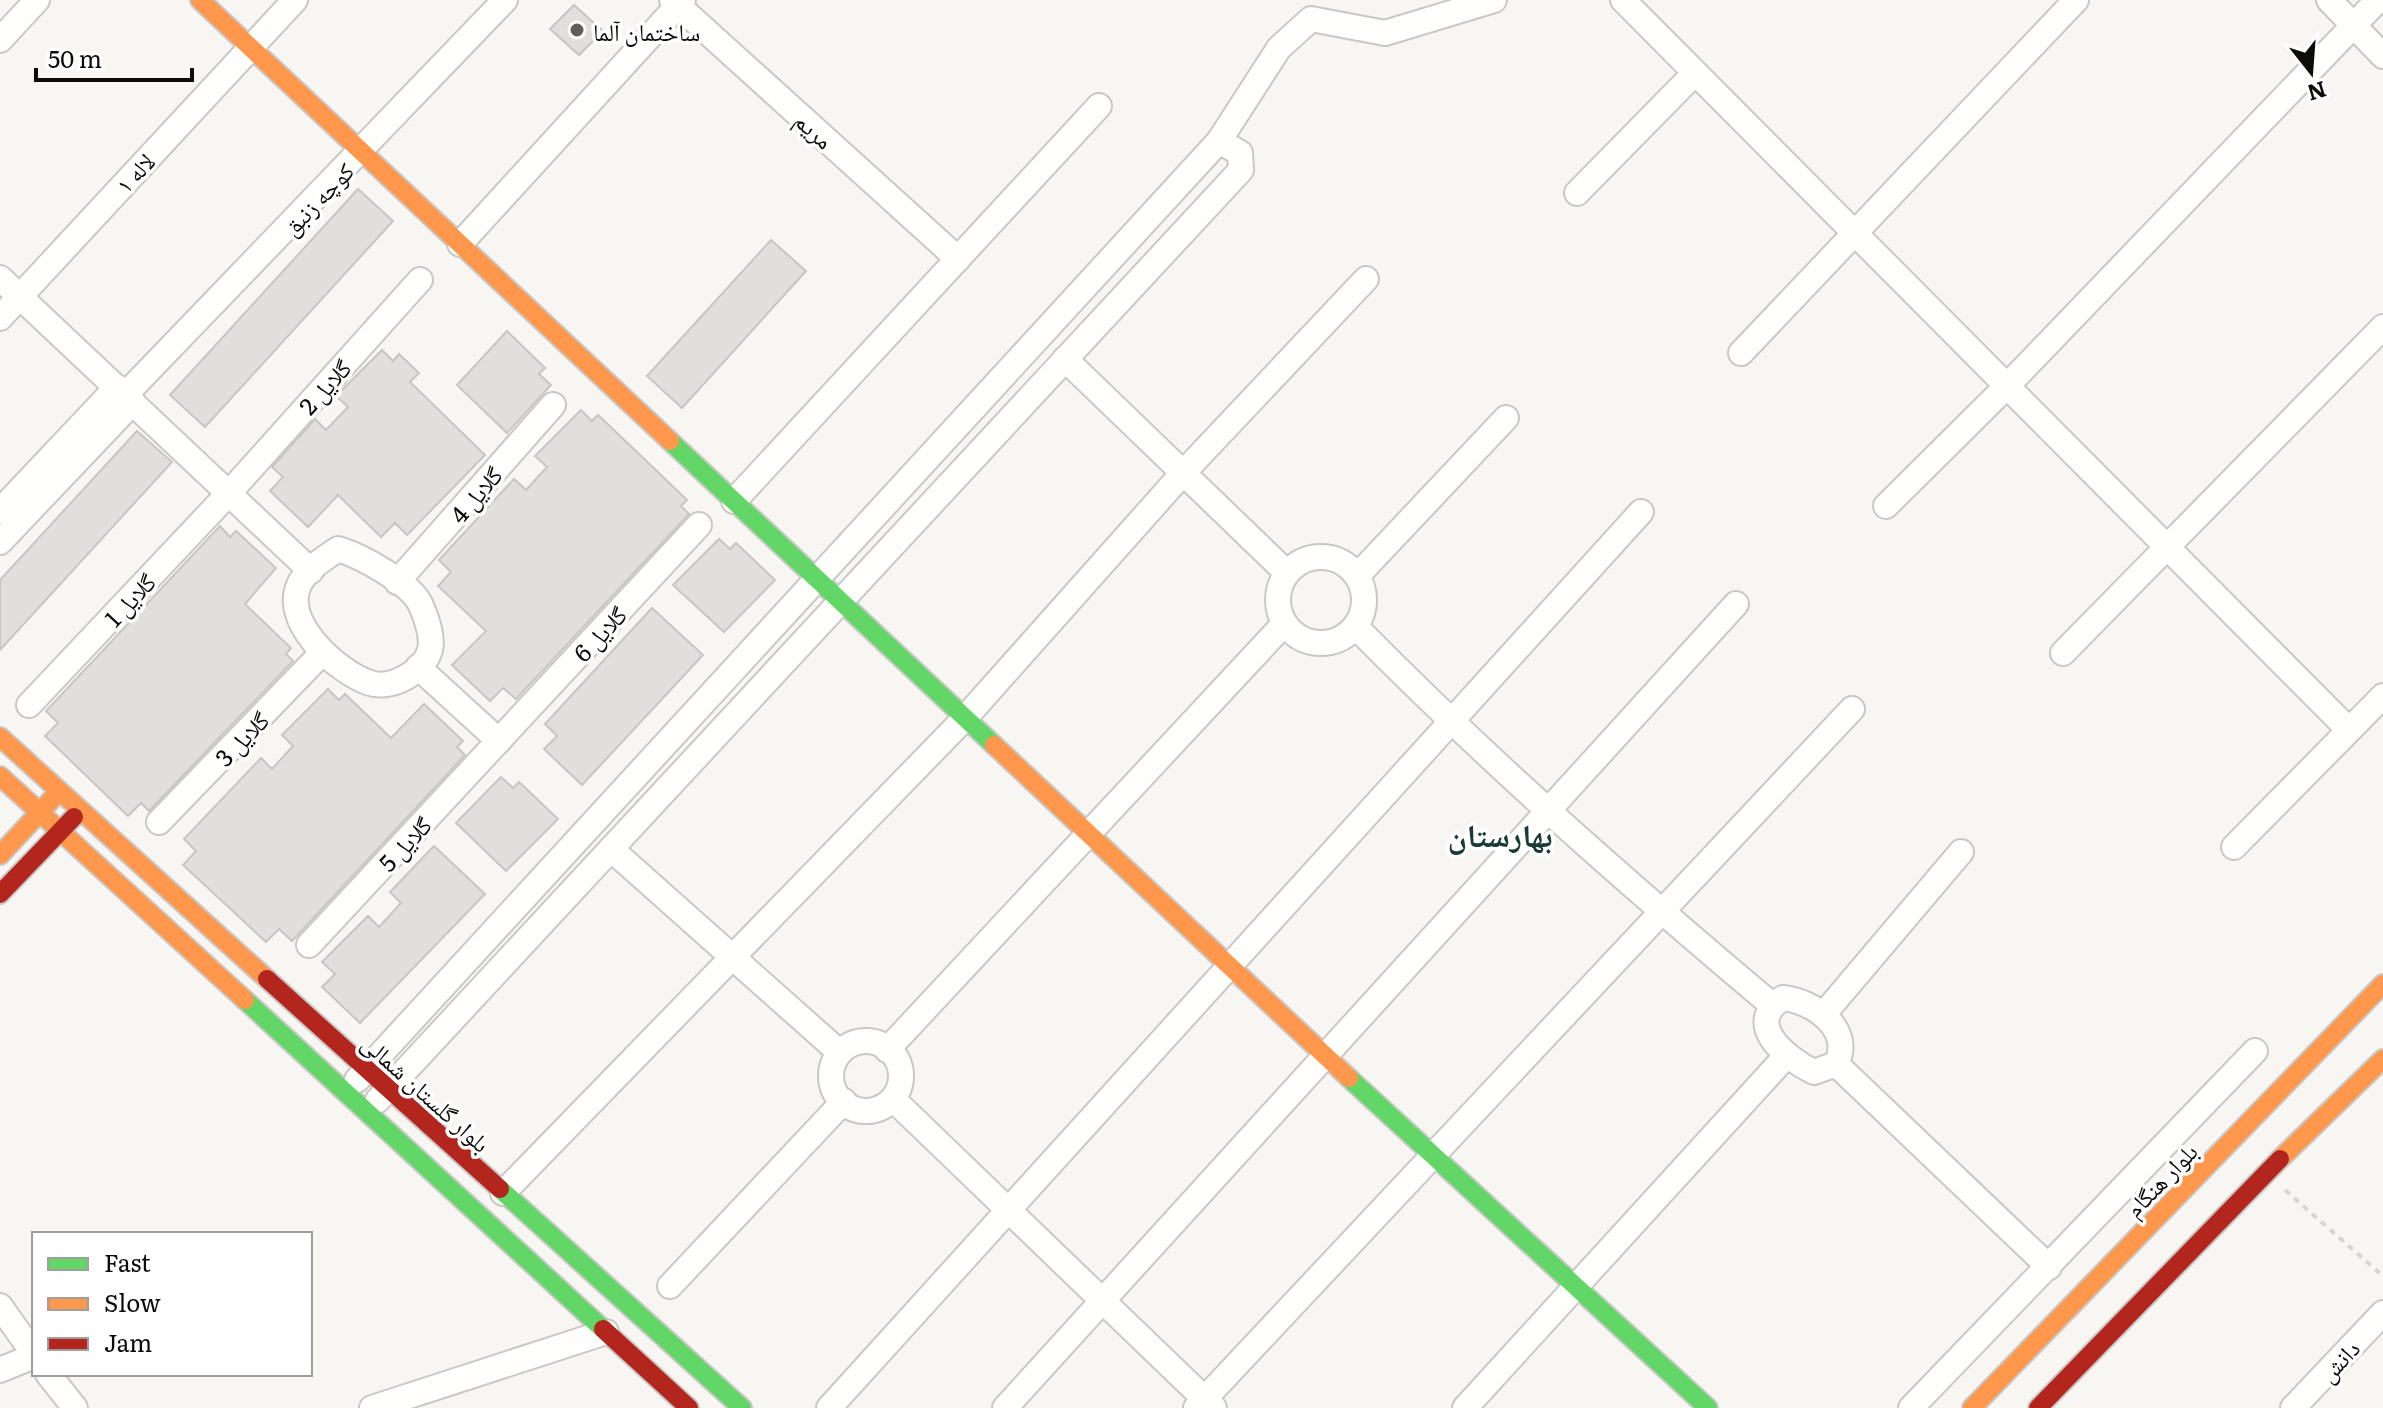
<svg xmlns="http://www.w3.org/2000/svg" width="2383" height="1408" viewBox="0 0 2383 1408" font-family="Literata,'Noto Naskh Arabic',serif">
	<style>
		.building { fill: #e0dfde; stroke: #c7c6c5; stroke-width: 2 }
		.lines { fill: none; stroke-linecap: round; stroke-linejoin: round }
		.street-casing { stroke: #cac8c6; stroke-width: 28 }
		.fast-casing { stroke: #cac8c6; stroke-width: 22 }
		.slow-casing { stroke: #cac8c6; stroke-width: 22 }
		.jam-casing { stroke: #cac8c6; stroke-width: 22 }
		.path { stroke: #d5d5d4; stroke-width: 4; stroke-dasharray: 6 6; stroke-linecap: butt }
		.street { stroke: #fefefd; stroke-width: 24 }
		.fast { stroke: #63d668; stroke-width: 18 }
		.slow { stroke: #ff974d; stroke-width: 18 }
		.jam { stroke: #b3261e; stroke-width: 18 }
		.poi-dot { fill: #5f5e5c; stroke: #fff; stroke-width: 3 }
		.labels { text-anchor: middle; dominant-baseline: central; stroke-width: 7; stroke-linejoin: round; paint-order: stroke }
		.poi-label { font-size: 24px; fill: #0d0c0b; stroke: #fff; text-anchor: start }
		.street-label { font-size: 24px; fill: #0d0c0b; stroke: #fff }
		.district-label { font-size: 32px; font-weight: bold; fill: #193a35; stroke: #fff }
	</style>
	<rect width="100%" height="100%" fill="#f8f6f3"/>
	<g class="building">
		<polygon points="574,5 603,31 579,55 550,29"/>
		<polygon points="358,189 393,221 205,427 170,395"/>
		<polygon points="771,240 806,271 682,408 647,376"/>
		<polygon points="507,331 545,368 539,374 551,385 507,433 457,385"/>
		<polygon points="382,350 393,361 399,354 419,373 410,382 485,455 407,535 395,523 381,537 338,495 308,527 270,491 283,477 272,467 315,419 326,430 348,407 336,396"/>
		<polygon points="581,410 592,421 598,415 637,452 687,500 681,506 689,514 516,699 503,688 490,701 452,665 486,631 438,586 451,572 439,560 514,479 526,490 547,467 535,456"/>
		<polygon points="137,431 172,462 0,650 0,580"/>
		<polygon points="220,526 230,537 236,531 276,568 245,604 291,648 286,654 293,661 149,811 141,803 128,816 45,736 58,723 46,711"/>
		<polygon points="719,539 730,549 736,543 775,580 724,632 673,585"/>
		<polygon points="652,608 703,655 582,785 544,749 557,736 545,724"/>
		<polygon points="328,689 339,700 345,694 391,738 424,704 463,741 457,747 465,755 292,941 279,929 266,942 183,865 196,851 184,839 261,758 272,769 293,746 282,735"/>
		<polygon points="501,777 513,788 519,782 558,819 506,871 456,823"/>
		<polygon points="434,846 485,894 360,1023 322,987 335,974 322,962 368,916 379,927 401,903 390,892"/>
	</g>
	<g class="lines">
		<defs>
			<g id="street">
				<polyline points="672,0 958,259"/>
				<polyline points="1623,0 2349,730"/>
				<polyline points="2329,0 2383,56"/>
				<polyline points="0,40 37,0"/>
				<polyline points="1577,193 1695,73"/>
				<polyline points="460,244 683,0"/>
				<polyline points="0,278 311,571"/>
				<polyline points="0,318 295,0"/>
				<polyline points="1741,353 2076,0"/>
				<polyline points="1065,359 1286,572"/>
				<polyline points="126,394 505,0"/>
				<polyline points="734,501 1099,106"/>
				<polyline points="1886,506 2007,386 2378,0"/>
				<polyline points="0,511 117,387"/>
				<polyline points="0,542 133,402"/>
				<path d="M338,549C361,556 414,584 422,608C427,619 433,638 430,650C424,672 391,690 370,683C337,672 278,620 301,581C310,567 325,558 338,549Z"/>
				<circle cx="1321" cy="600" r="43"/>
				<polyline points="1358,575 1506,418"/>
				<polyline points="397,582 553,405"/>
				<path d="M1356,627C1488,761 1628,884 1772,1005"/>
				<polyline points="2063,653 2383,327"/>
				<polyline points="418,667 499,741"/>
				<polyline points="29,705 229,493 420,280"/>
				<polyline points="159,822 322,653"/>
				<polyline points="2234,847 2383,696"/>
				<polyline points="611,849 838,1051"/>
				<polyline points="309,945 699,525"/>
				<path d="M1783,998C1814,1001 1854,1030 1836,1064L1814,1072C1787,1059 1742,1024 1783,998Z"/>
				<polyline points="1823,1015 1961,852"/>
				<circle cx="866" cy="1076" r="35"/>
				<polyline points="887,1050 1284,624"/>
				<polyline points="1836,1064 2049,1267"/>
				<polyline points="357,1080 1219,141 1279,48 1311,19 1385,33 1494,0"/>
				<polyline points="378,1100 1241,170 1240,153 1219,141"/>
				<polyline points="894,1100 1214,1408"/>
				<polyline points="503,1193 965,718 1183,473 1366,279"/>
				<polyline points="670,1286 844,1101"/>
				<polyline points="0,1306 34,1354"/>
				<polyline points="0,1370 34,1356"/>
				<polyline points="48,1374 75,1408"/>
				<polyline points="372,1408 606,1332"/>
				<polyline points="829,1408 1641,512"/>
				<polyline points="1005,1408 1736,604"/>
				<polyline points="1196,1408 1852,709"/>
				<polyline points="1465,1408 1787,1055"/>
				<polyline points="1911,1408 2255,1051"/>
				<polyline points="2293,1408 2383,1313"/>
			</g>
			<g id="fast">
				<polyline points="670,441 994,745"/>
				<polyline points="245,1000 603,1329"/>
				<polyline points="1349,1078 1708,1408"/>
				<polyline points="500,1189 742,1408"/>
			</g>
			<g id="slow">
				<polyline points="200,0 670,441"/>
				<polyline points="0,737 267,979"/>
				<polyline points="994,745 1349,1078"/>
				<polyline points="0,776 245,1000"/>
				<polyline points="0,855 53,798"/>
				<polyline points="2280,1159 2383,1059"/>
				<polyline points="1972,1408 2383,984"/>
			</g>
			<g id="jam">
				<polyline points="0,894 74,817"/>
				<polyline points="267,979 500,1189"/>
				<polyline points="603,1329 689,1408"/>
				<polyline points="2038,1408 2280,1159"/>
			</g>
		</defs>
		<use href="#street" class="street-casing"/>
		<use href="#fast" class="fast-casing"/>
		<use href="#slow" class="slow-casing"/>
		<use href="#jam" class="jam-casing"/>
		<polyline class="path" points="2285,1190 2383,1276"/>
		<use href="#street" class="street"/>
		<use href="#fast" class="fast"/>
		<use href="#slow" class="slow"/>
		<use href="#jam" class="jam"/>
	</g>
	<circle class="poi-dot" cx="577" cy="30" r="8"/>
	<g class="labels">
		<g class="poi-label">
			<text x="593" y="30">ساختمان آلما</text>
		</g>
		<g class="street-label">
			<text transform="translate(815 129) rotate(42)">مریم</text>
			<text transform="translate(134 172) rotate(-47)">لاله ۱</text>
			<text transform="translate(317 198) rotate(-46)">کوچه زنبق</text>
			<text transform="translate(324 386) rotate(-48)">گلایل 2</text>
			<text transform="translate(475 494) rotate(-49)">گلایل 4</text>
			<text transform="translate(129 599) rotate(-47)">گلایل 1</text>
			<text transform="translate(599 633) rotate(-47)">گلایل 6</text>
			<text transform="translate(241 738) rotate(-46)">گلایل 3</text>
			<text transform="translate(404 843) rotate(-47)">گلایل 5</text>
			<text transform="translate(427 1092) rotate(42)">بلوار گلستان شمالی</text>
			<text transform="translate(2160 1179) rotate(-46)">بلوار هنگام</text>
			<text transform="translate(2338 1360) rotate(-47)">دانش</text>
		</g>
		<g class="district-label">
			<text x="1500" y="833">بهارستان</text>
		</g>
	</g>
	<rect x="32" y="1232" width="280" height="144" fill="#ffffff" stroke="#9e9e9d" stroke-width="2"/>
	<rect x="48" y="1258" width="40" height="12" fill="#63d668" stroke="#9e9e9d" stroke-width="2"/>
	<text x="104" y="1272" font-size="24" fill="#0d0c0b">Fast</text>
	<rect x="48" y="1298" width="40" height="12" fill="#ff974d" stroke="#9e9e9d" stroke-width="2"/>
	<text x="104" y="1312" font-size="24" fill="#0d0c0b">Slow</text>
	<rect x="48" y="1338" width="40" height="12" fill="#b3261e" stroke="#9e9e9d" stroke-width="2"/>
	<text x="104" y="1352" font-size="24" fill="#0d0c0b">Jam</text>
	<g transform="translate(2311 72) rotate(163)" stroke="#ffffff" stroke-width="6" paint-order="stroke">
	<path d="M0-6L14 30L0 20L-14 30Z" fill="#0d0c0b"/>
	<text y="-12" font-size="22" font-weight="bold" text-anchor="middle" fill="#0d0c0b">N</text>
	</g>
	<path d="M36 68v12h156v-12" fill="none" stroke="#0d0c0b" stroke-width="4"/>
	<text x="48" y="68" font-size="24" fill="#0d0c0b" stroke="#ffffff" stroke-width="6" paint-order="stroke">50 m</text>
</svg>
